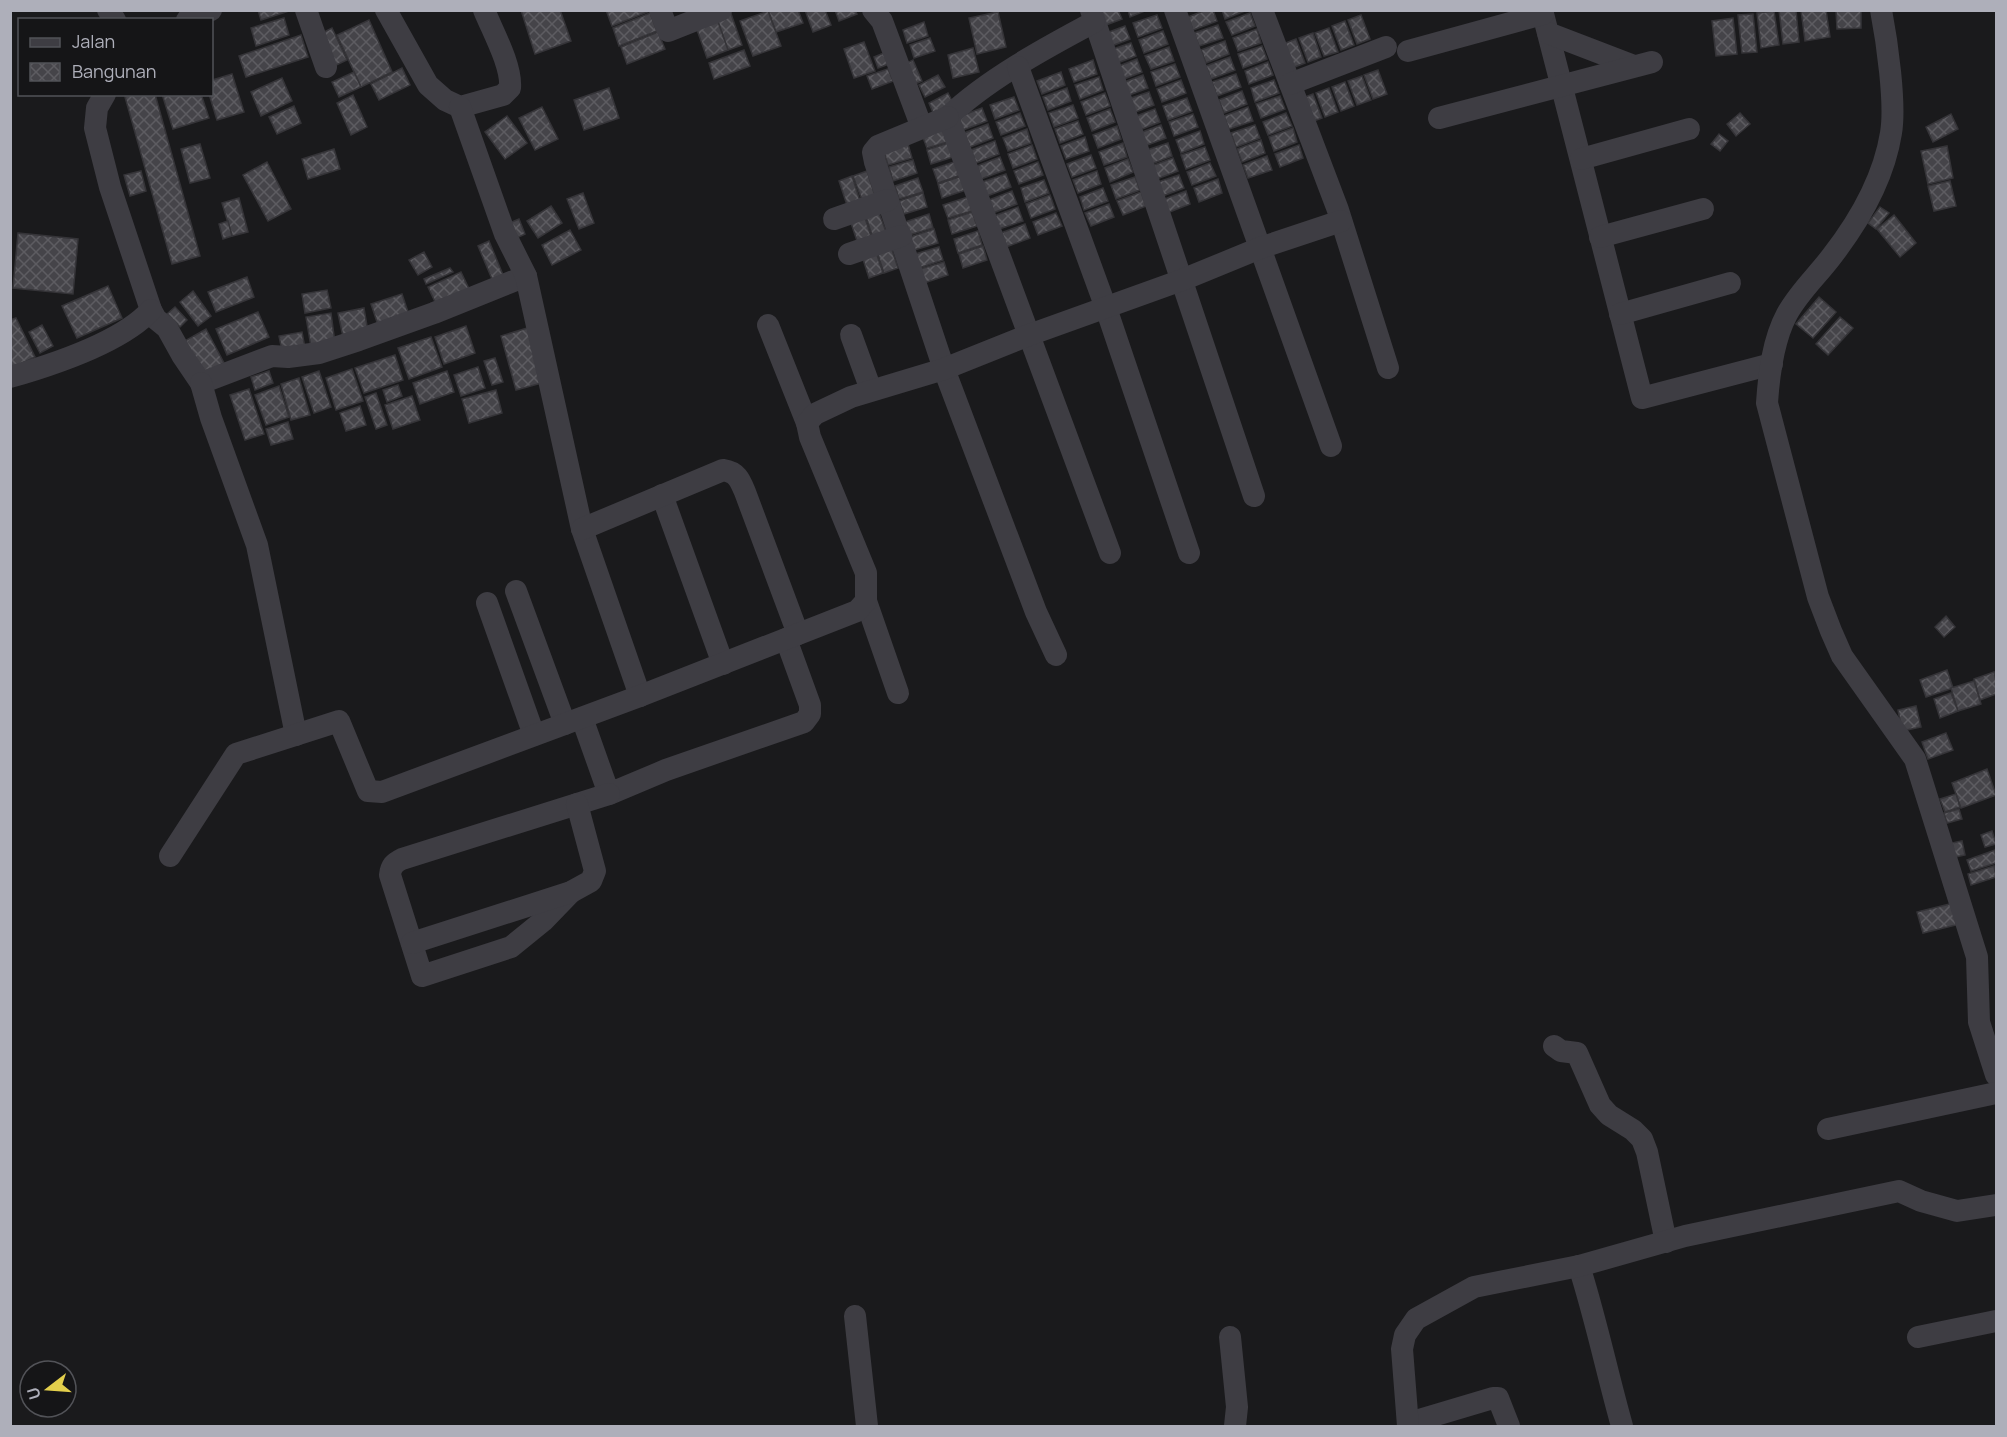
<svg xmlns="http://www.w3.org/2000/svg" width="2007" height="1437" viewBox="0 0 2007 1437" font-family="Manrope,sans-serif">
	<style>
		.building { fill: url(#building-cross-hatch); stroke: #353438; stroke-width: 1.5 }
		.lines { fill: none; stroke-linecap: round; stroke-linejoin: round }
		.minor { stroke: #3e3d43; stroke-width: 22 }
	</style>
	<defs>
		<pattern id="building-cross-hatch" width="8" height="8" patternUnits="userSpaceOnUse" patternTransform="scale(1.5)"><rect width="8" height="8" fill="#454449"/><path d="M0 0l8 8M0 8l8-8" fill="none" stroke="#5d5c61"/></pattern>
	</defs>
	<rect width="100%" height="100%" fill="#1a1a1c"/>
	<g class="building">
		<polygon points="258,10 292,10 261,20"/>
		<polygon points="521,10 560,10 571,41 535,54"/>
		<polygon points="606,10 649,10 650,11 612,26"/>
		<polygon points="798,10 803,23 776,32 768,10"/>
		<polygon points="805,10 825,10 831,25 813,32"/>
		<polygon points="835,10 855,10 857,14 839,21"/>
		<polygon points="1105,10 1118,10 1122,19 1098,28 1093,15"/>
		<polygon points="1128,10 1147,10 1130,17"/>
		<polygon points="1206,10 1213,10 1217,21 1193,30 1188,17"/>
		<polygon points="1222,10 1247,10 1225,19"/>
		<polygon points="1779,10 1796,10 1799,42 1783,44"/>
		<polygon points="1801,10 1826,10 1830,37 1805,41"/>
		<polygon points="1836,10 1861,10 1861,28 1837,29"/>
		<polygon points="730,11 742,45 728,50 716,16"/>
		<polygon points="768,11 781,46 753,56 740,21"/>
		<polygon points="1774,11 1779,45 1761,48 1757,13"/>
		<polygon points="998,12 1006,47 977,54 969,18"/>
		<polygon points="650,13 657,31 619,46 613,28"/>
		<polygon points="1250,13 1255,26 1232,35 1226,22"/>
		<polygon points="1753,14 1757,52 1742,53 1738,15"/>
		<polygon points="1157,15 1162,28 1138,37 1133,23"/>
		<polygon points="1361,15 1370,39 1357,44 1348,20"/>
		<polygon points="284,18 289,35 256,46 251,28"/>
		<polygon points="1733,18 1737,54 1716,56 1712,21"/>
		<polygon points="717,19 728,50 707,58 696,27"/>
		<polygon points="369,20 392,72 361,87 337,35"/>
		<polygon points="1345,21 1354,45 1341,50 1332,26"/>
		<polygon points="924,22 928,36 907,43 903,30"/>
		<polygon points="1218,25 1223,38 1199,46 1194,33"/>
		<polygon points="1125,26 1130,39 1106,48 1101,35"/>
		<polygon points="332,28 347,60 330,68 316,36"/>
		<polygon points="1329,28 1338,52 1324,56 1315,33"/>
		<polygon points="1257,29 1261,43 1238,51 1233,38"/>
		<polygon points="1163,31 1168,44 1144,53 1139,40"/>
		<polygon points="658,32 665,49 627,64 621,47"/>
		<polygon points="1313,33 1321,57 1308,62 1299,38"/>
		<polygon points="301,35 308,57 246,77 239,56"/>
		<polygon points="930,38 935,51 914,58 910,45"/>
		<polygon points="1296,39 1305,63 1292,68 1283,44"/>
		<polygon points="1225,41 1229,54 1206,63 1201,50"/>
		<polygon points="864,42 875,71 854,78 844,49"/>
		<polygon points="1131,43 1136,56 1112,65 1107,51"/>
		<polygon points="1262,46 1267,59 1243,68 1238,54"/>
		<polygon points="1169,47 1174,61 1151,69 1145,56"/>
		<polygon points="973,48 979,72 953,78 948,55"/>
		<polygon points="744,50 750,66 714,79 709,63"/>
		<polygon points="884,53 889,64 878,68 874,57"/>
		<polygon points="1230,57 1235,70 1211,79 1206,66"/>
		<polygon points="1137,59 1142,72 1119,81 1114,68"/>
		<polygon points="913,60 922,81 910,86 901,66"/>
		<polygon points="1093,60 1097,74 1074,82 1069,69"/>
		<polygon points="1268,62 1273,75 1249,84 1245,71"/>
		<polygon points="1175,64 1180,77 1156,86 1151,72"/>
		<polygon points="402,68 410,85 379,100 371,84"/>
		<polygon points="888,69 893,81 872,89 867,76"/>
		<polygon points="1378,70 1387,94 1373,99 1364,75"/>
		<polygon points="354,72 361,87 339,97 332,82"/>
		<polygon points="1061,72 1065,85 1042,94 1037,81"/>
		<polygon points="232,74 244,112 217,120 209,94 212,94 212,80"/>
		<polygon points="1236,74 1241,87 1217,96 1212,82"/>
		<polygon points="938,75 945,87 925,97 919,85"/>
		<polygon points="1143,75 1148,88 1124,97 1119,84"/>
		<polygon points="1362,76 1371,100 1357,105 1348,81"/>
		<polygon points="1099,77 1103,90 1080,99 1075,85"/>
		<polygon points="282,78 292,101 261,116 251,92"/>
		<polygon points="1181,80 1186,93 1162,102 1157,89"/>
		<polygon points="1274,80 1279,93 1255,102 1251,88"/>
		<polygon points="1345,82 1354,106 1341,111 1332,87"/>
		<polygon points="609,88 619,118 584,130 574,100"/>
		<polygon points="1067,88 1071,101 1048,110 1043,97"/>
		<polygon points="1329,88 1338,112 1325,117 1316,93"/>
		<polygon points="1242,91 1247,104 1224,113 1219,100"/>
		<polygon points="1149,92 1154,105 1130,114 1125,100"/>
		<polygon points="948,93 954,105 934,115 929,103"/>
		<polygon points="1105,93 1110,106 1086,115 1081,102"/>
		<polygon points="133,94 155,94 200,256 172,264 125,97"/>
		<polygon points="162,94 201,94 209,118 173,129"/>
		<polygon points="1313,94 1322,118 1308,123 1300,99"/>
		<polygon points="353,95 367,127 351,135 337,103"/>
		<polygon points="1280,96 1285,109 1261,118 1256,104"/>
		<polygon points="1014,97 1019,110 995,119 990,105"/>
		<polygon points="1187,98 1192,111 1168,120 1163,106"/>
		<polygon points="1073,105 1078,118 1054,127 1049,113"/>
		<polygon points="294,106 301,123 277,134 269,117"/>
		<polygon points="542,107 558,139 535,150 519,118"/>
		<polygon points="1248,107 1253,121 1229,129 1224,116"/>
		<polygon points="982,108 987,121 963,130 958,117"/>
		<polygon points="1110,109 1115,122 1092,131 1087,118"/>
		<polygon points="1155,109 1160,122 1137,131 1131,118"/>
		<polygon points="1020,113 1025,126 1001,135 996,122"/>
		<polygon points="1286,113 1292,126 1268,135 1263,122"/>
		<polygon points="1740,113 1750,124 1736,136 1727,124"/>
		<polygon points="1193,114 1198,127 1174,136 1169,122"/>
		<polygon points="1951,114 1958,129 1933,142 1926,127"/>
		<polygon points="507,116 527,143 505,159 485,132"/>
		<polygon points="1078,121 1083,134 1060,143 1055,129"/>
		<polygon points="988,124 993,138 970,147 964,133"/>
		<polygon points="1161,125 1166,138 1142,147 1137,134"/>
		<polygon points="1255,125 1260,138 1236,147 1231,133"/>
		<polygon points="1117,126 1121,139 1098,148 1093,135"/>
		<polygon points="946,127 951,141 927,148 922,135"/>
		<polygon points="1293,128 1297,142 1274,151 1269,137"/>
		<polygon points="1027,129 1031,143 1008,151 1003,138"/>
		<polygon points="1200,131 1204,144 1181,153 1176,140"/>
		<polygon points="1719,134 1728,141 1720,151 1711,144"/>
		<polygon points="1085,137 1089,151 1066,159 1061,146"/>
		<polygon points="1261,140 1265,153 1242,162 1237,149"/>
		<polygon points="995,141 999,154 976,163 971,150"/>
		<polygon points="951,142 956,156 931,164 927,150"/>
		<polygon points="1123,143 1127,157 1104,165 1099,152"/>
		<polygon points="1168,143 1172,156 1149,165 1144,151"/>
		<polygon points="200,144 210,178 190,183 181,149"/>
		<polygon points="908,144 912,158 888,165 884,152"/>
		<polygon points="1032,145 1037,159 1013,168 1008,154"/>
		<polygon points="1299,145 1303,158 1280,167 1275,154"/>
		<polygon points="1947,146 1953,178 1928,184 1921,151"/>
		<polygon points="1205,147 1210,160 1186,169 1181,155"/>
		<polygon points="334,149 340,169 308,179 302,159"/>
		<polygon points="1091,155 1096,168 1072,177 1067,164"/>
		<polygon points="1267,156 1272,170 1248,178 1243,165"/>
		<polygon points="1000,157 1005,170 981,179 977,166"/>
		<polygon points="1173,158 1178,171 1154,180 1149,167"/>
		<polygon points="1128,159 1133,172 1110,182 1105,168"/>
		<polygon points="913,160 917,173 893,181 889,167"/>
		<polygon points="957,161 961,175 938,183 933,169"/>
		<polygon points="267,162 291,209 268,221 243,175"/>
		<polygon points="1038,162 1043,175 1019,184 1014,171"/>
		<polygon points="1210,163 1216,176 1192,185 1187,172"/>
		<polygon points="141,171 146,191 130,196 124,175"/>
		<polygon points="867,171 875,196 862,200 853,176"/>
		<polygon points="1097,171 1101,184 1078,193 1073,180"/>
		<polygon points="1006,174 1011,187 987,196 982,182"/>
		<polygon points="1179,175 1184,188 1160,197 1155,183"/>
		<polygon points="852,176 860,201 847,205 839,181"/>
		<polygon points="962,176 966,190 942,198 938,184"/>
		<polygon points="1135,177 1140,190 1116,199 1111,185"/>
		<polygon points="918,178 923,192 899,199 895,186"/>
		<polygon points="1218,179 1222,193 1199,202 1194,188"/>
		<polygon points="1044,180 1049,193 1025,202 1021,188"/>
		<polygon points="1950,181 1956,206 1934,211 1928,186"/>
		<polygon points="1103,188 1108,201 1084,210 1080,197"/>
		<polygon points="1012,191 1017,204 993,213 989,200"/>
		<polygon points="1186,191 1190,204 1167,213 1162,200"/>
		<polygon points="1141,192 1146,206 1123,215 1117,201"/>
		<polygon points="583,193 594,223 579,229 567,199"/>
		<polygon points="923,193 927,207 904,214 899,201"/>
		<polygon points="1050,195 1055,209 1031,218 1026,204"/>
		<polygon points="968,197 972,211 948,218 943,205"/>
		<polygon points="239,198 248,232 232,236 222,203"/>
		<polygon points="1109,204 1114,217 1091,226 1085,213"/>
		<polygon points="551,206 562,223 538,238 527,221"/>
		<polygon points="1018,207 1023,221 999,229 994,216"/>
		<polygon points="1880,207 1889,213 1876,229 1868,223"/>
		<polygon points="972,212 977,226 952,234 948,220"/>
		<polygon points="879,213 888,237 874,241 866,217"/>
		<polygon points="1056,213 1062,226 1038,235 1033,222"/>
		<polygon points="929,214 933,228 909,235 905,222"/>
		<polygon points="1894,215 1916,243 1900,257 1877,229"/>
		<polygon points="865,218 873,242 859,247 851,223"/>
		<polygon points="519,219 525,234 514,239 507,224"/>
		<polygon points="228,221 232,236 223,239 219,224"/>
		<polygon points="1025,224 1030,238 1006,247 1001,233"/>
		<polygon points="934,229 938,243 914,250 910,237"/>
		<polygon points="570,230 581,250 552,265 542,245"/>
		<polygon points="978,231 982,245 958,253 954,239"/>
		<polygon points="18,233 78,239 73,294 13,288"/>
		<polygon points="489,241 506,282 495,286 478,246"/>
		<polygon points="890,244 898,268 884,273 876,249"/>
		<polygon points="983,246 987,260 963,268 959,254"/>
		<polygon points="939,247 943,260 919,268 915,254"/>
		<polygon points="875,249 883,273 869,278 861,253"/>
		<polygon points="424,252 432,267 418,275 409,260"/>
		<polygon points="944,262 948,275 924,283 920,269"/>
		<polygon points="450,268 453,272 426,284 424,279"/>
		<polygon points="461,272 471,293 438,308 428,287"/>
		<polygon points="247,277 254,297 216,312 208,292"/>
		<polygon points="108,286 122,318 77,338 62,306"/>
		<polygon points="327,290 331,308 305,313 302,294"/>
		<polygon points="193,291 211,316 198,326 180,302"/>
		<polygon points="402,294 409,315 378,325 371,304"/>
		<polygon points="1819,297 1836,312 1813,338 1796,324"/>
		<polygon points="175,307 187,320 180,327 167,314"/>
		<polygon points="364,308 368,332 343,337 338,313"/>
		<polygon points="258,312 269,337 227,355 216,329"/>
		<polygon points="331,313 335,343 311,347 306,317"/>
		<polygon points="1840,317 1853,328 1828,355 1816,344"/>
		<polygon points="16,318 35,357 10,369 10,320"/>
		<polygon points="42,325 53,346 40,353 29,332"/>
		<polygon points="466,326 475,353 444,364 435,337"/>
		<polygon points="534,326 549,381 516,390 501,336"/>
		<polygon points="206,329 224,363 202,375 183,342"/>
		<polygon points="302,332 305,348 282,351 279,336"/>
		<polygon points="431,337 442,367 409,379 398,348"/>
		<polygon points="395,355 403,380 364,393 355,368"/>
		<polygon points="495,358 503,382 492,385 484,361"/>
		<polygon points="478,367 485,388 461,396 454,375"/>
		<polygon points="352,369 363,401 336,410 326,378"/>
		<polygon points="269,371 273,383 255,390 251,377"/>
		<polygon points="319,371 331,407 314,413 302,377"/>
		<polygon points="447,371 454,392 420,404 413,383"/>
		<polygon points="299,378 310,415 291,420 281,384"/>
		<polygon points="398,385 402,396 387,402 383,390"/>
		<polygon points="279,386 289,417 266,425 255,395"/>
		<polygon points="249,389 264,434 245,440 230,395"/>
		<polygon points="496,390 502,413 469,423 462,399"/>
		<polygon points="376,393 387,425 376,429 365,397"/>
		<polygon points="412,396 420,420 393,429 385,405"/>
		<polygon points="360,406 366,425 346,431 340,413"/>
		<polygon points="288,422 293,439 271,445 266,429"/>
		<polygon points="1946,616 1955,627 1944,637 1935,627"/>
		<polygon points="1947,670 1953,688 1926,697 1920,680"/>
		<polygon points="1994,672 1996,681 1996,694 1980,700 1974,679"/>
		<polygon points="1974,681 1981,704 1958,711 1951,688"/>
		<polygon points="1951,693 1958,711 1940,718 1934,699"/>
		<polygon points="1916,706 1921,727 1902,731 1898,710"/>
		<polygon points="1946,733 1953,750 1928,759 1922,742"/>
		<polygon points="1987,769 1996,795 1961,808 1952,783"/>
		<polygon points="1956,794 1960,807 1945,812 1940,799"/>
		<polygon points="1959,809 1962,819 1947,823 1944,813"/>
		<polygon points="1992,831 1996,844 1985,847 1981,835"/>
		<polygon points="1962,841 1965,855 1955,857 1952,843"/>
		<polygon points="1995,850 1996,863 1971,871 1967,860"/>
		<polygon points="1994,866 1996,877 1971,885 1968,874"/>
		<polygon points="1958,902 1964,923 1923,933 1917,912"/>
	</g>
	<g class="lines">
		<g class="minor">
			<polyline points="108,10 115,20"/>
			<polyline points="306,10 326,67"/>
			<path d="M386,10L428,85L445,100L460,107L503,95L510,88C512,66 493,32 484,10"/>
			<polyline points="660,10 668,31 721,10"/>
			<polyline points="873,10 882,21 922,128"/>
			<polyline points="1091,10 1254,496"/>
			<polyline points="1175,10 1331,446"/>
			<polyline points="1262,10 1338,210 1388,368"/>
			<polyline points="1542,10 1642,398 1772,364"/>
			<path d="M1881,10C1887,41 1896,104 1891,133C1884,177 1859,221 1832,256C1817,276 1799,292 1787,314C1773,340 1769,373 1767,403L1818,597L1831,631L1842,656L1915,759L1977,957L1979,1022L1996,1075"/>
			<polyline points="187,20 211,10"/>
			<path d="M1094,22C1047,47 986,80 948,117L1110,553"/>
			<polyline points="1548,33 1634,66"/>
			<polyline points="1408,51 1543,14"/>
			<polyline points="1018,67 1106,308 1189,553"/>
			<polyline points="1290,84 1386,47"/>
			<polyline points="105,94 97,108 95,128 110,187 151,310 156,319 167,328 182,355 201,383 272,356 288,357 319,353 359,340 434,313 526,276"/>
			<polyline points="460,107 505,234 526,276 582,529 640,696"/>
			<polyline points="948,117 878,146 873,152 875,162 944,369 1036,612 1056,655"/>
			<polyline points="1439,118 1652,62"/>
			<polyline points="1581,159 1689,129"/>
			<polyline points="834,219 888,200"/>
			<polyline points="1600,237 1703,209"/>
			<polyline points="849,254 901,236"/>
			<polyline points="1620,314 1730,283"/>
			<polyline points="768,325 807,423"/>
			<polyline points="851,335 871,390"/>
			<path d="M10,377C52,365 122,342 151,310"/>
			<polyline points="201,383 211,418 257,545 296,735"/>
			<polyline points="662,495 723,664"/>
			<path d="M582,529L723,470C737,472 740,480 745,492L798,634"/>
			<polyline points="516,591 565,724"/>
			<polyline points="866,601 898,693"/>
			<polyline points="487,603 534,735"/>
			<polyline points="582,718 609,794 666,770 804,722 810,714 810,705 786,639"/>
			<polyline points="170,856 236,754 339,721 368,791 382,792 640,696 857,611 866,601 866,573 810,437 807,423 815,414 851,397 944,369 1029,335 1182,280 1260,248 1341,221"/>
			<path d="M571,892L543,921L511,947L422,976L390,875C391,866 394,863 402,859L609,794"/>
			<polyline points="412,943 571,892 591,881 595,871 577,804"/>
			<polyline points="1554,1046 1561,1051 1577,1053 1600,1105 1609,1115 1633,1130 1642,1139 1647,1152 1666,1242"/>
			<polyline points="1828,1129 1996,1093"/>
			<path d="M1579,1266C1596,1319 1607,1373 1622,1426"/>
			<polyline points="855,1316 867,1426"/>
			<polyline points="1230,1337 1237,1407 1235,1426"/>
			<polyline points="1918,1337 1996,1321"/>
			<polyline points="1409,1423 1493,1398 1498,1398 1509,1426"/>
			<polyline points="1408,1426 1402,1349 1405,1335 1416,1319 1474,1287 1579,1266 1685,1236 1899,1191 1921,1201 1957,1211 1996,1205"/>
		</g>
	</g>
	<rect width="2007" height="1437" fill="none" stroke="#aeafba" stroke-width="24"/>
	<rect x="18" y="18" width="195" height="78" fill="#151517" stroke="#525358" stroke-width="1.5"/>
	<rect x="30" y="38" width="30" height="9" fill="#3e3d43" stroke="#525358" stroke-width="1.5"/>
	<text x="72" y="48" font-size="18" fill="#aeafba">Jalan</text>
	<rect x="30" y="63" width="30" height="18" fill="url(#building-cross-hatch)" stroke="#525358" stroke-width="1.5"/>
	<text x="72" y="78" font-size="18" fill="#aeafba">Bangunan</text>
	<g transform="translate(48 1389) rotate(253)"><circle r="28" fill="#151517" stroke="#525358" stroke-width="1.5"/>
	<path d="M0-4.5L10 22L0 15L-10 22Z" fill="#e3cf4c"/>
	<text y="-9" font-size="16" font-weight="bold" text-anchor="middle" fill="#aeafba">U</text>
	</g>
</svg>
